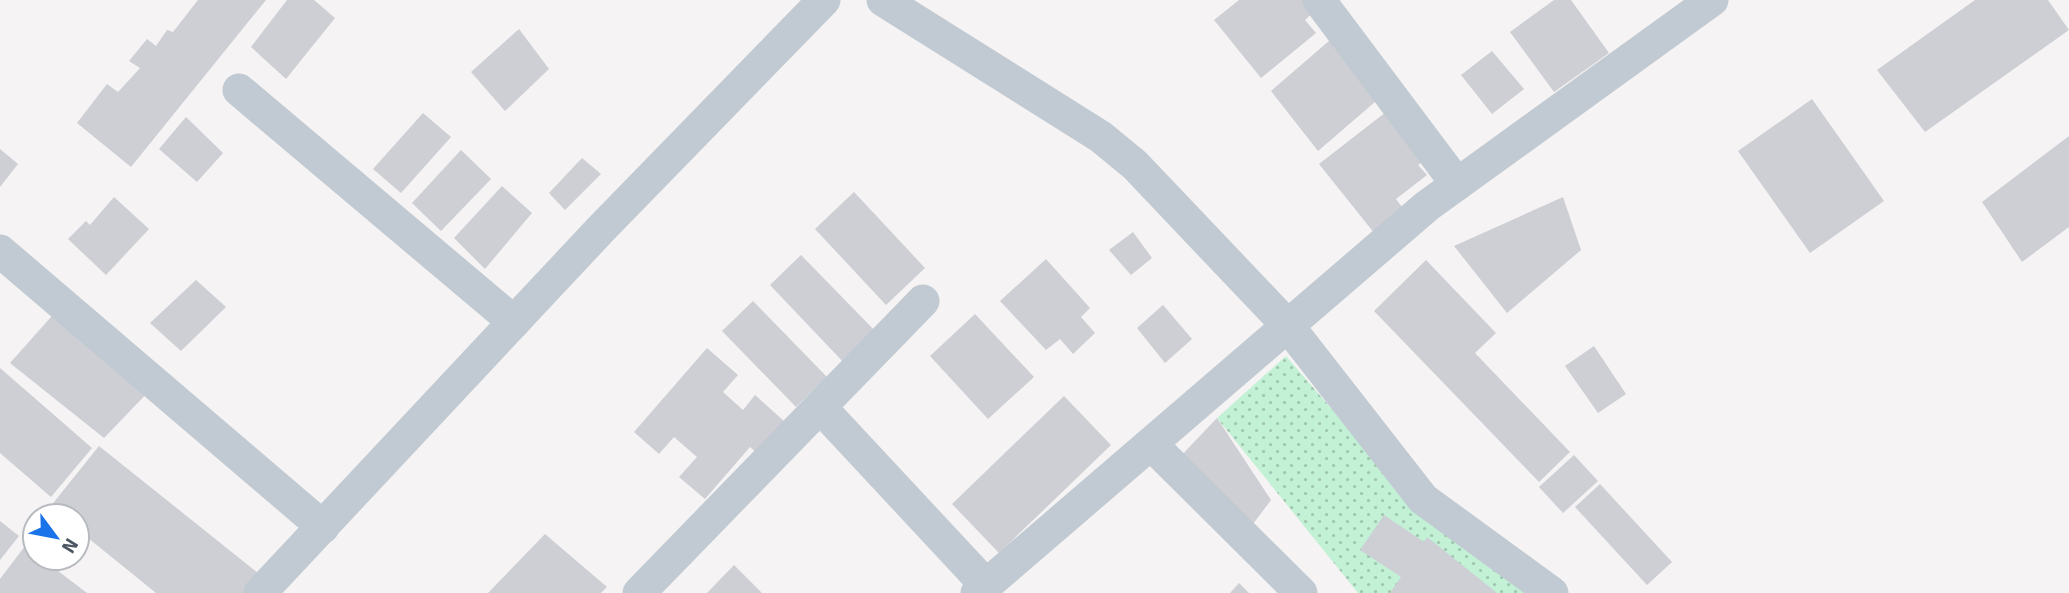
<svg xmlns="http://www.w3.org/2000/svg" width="2069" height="593" viewBox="0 0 2069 593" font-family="Signika,sans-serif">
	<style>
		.grass { fill: url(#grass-dots) }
		.building { fill: #cdcfd5 }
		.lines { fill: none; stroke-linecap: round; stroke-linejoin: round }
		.street { stroke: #c1cad2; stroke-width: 33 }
	</style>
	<defs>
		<pattern id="grass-dots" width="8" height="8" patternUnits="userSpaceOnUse" patternTransform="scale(1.75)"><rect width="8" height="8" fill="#c3f1d5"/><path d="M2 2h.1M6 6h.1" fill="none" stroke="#a0c6b0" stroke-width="1.8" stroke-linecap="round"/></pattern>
	</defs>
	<rect width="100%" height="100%" fill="#f5f3f3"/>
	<polygon class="grass" points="1286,356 1393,480 1545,593 1358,593 1217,418"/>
	<g class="building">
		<polygon points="198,0 266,0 131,167 77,123 107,84 118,92 140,68 129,61 147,39 156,46 167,30 173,32"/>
		<polygon points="287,0 314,0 335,18 286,79 251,47"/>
		<polygon points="1239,0 1312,0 1318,8 1305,20 1316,33 1261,78 1214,20"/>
		<polygon points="1554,0 1571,0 1609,53 1554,92 1510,32"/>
		<polygon points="1975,0 2048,0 2069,30 1925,132 1877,70"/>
		<polygon points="519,29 549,69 505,111 471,72"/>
		<polygon points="1337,34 1383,95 1318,151 1271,91"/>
		<polygon points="1492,51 1524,89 1492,114 1461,75"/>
		<polygon points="1812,99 1884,201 1810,253 1738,151"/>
		<polygon points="1395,105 1433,154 1418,165 1427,175 1396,199 1405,211 1375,234 1319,164"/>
		<polygon points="423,113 451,137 401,193 373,169"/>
		<polygon points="186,117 223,153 197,182 159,149"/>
		<polygon points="2069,136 2069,227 2022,262 1982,202"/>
		<polygon points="0,149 18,164 0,187"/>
		<polygon points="461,150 491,179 441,231 412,203"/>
		<polygon points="582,158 601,174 565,210 549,193"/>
		<polygon points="502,186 532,213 485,269 454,238"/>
		<polygon points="854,192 925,268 886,305 815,229"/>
		<polygon points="114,197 149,229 106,275 68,239 86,221 90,225"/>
		<polygon points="1563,197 1581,250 1507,313 1454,246"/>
		<polygon points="1133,232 1152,258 1131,275 1109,250"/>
		<polygon points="801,255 879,335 847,366 770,285"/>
		<polygon points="1046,259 1090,308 1081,317 1095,333 1073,354 1060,339 1046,350 1000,301"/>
		<polygon points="1426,260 1496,333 1475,353 1570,452 1539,482 1374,311"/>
		<polygon points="196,280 226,307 181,351 150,323"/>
		<polygon points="753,301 827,377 796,407 722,331"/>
		<polygon points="1163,305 1192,339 1165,363 1137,328"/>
		<polygon points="59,308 152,388 104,438 10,363"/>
		<polygon points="975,314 1034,377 988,419 930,356"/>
		<polygon points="1594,346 1626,394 1598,413 1565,366"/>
		<polygon points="707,348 738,375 723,392 743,410 755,395 785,422 757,453 750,447 705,499 679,477 697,457 674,437 659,454 634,432"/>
		<polygon points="0,368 92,448 51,497 0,453"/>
		<polygon points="1064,396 1111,445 999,553 952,504"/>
		<polygon points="1217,418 1271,500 1250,528 1178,459"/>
		<polygon points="99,446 263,577 250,593 156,593 77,529 77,516 60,516 50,507"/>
		<polygon points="1574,455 1598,481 1563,513 1539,487"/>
		<polygon points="1600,484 1672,562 1647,585 1575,507"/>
		<polygon points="1384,515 1424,542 1427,537 1497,593 1390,593 1401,577 1360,550"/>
		<polygon points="0,521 19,536 0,560"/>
		<polygon points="545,534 607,587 601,593 488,593"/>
		<polygon points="25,546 35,553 35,558 41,558 87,593 0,593 0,579"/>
		<polygon points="734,565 762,593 707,593"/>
		<polygon points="1239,583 1249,593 1230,593"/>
	</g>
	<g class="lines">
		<g class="street">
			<polyline points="883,0 1101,137 1135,165 1288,326 1423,499 1552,593"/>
			<polyline points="1319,0 1457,184"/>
			<polyline points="239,90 514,322"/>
			<polyline points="0,251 323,527"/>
			<polyline points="821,408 985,584"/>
			<polyline points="1151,444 1301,593"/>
			<polyline points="260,593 600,230 824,0"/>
			<polyline points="639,593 923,301"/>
			<polyline points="977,593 1427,206 1712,0"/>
		</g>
	</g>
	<g transform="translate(56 537) rotate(122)"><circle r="33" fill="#ffffff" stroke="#b7bbc0" stroke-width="2"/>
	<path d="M0-5L12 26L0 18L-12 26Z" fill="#1a73e8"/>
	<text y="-10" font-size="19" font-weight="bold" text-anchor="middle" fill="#4a5661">N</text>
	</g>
</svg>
